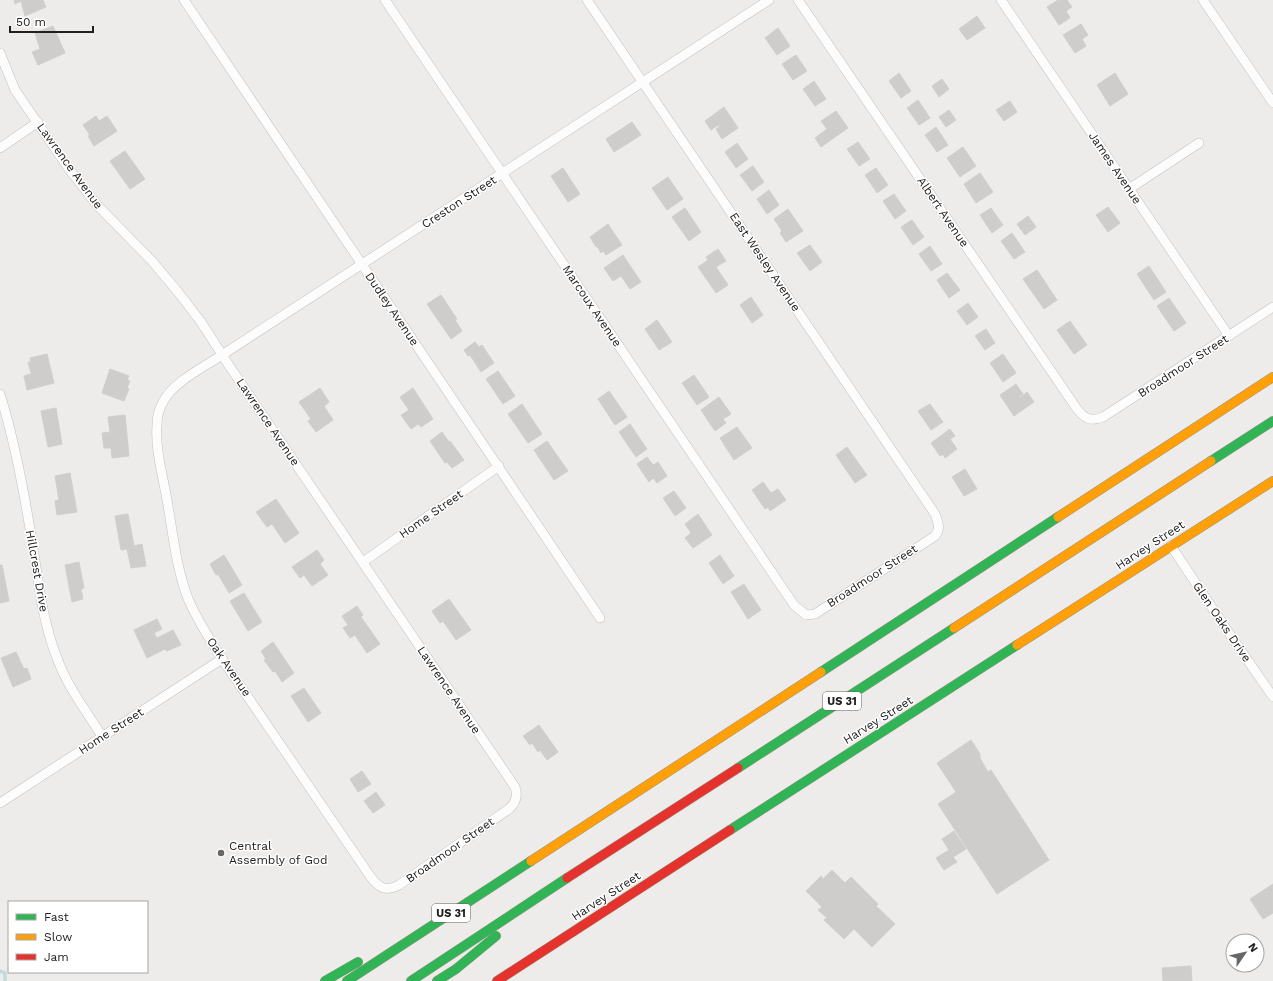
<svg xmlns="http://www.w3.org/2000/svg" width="1273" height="981" viewBox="0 0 1273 981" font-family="'Work Sans',sans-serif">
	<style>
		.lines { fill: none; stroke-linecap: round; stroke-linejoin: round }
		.stream { stroke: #c1dbdd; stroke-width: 3.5 }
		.building { fill: #cfcdcb; stroke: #d1cecc }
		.street-casing { stroke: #c1c1c0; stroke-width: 10 }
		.fast-casing { stroke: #979583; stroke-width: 10 }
		.slow-casing { stroke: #979583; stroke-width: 10 }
		.jam-casing { stroke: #979583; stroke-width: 10 }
		.street { stroke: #fcfcfc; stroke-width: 9 }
		.fast { stroke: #30b455; stroke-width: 9 }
		.slow { stroke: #ff9f0a; stroke-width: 9 }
		.jam { stroke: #e5322d; stroke-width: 9 }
		.poi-dot { fill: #686767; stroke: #fff; stroke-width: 1.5 }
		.labels { text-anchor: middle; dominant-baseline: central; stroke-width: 3; stroke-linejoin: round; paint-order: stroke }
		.shield { fill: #fff; stroke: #636363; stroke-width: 1 }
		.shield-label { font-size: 11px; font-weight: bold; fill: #202020 }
		.street-label { font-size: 12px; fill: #202020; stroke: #fff }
		.poi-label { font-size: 12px; fill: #202020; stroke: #fff; text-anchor: start }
	</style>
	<rect width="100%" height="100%" fill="#eeecea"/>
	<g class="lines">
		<polyline class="stream" points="0,971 5,973 5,981"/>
	</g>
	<g class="building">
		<polygon points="14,0 43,0 46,7 25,16 21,1 15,4"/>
		<polygon points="1058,0 1067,0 1072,7 1066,11 1070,18 1059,25 1047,7"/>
		<polygon points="977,16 985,28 967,40 959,29"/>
		<polygon points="1081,24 1088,35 1082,39 1086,46 1075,53 1063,35"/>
		<polygon points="53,26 65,53 38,65 32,52 40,49 35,33"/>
		<polygon points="778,28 790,46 777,55 765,38"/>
		<polygon points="796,55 807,71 793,80 782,64"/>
		<polygon points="899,73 911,91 901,98 889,81"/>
		<polygon points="1115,73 1128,94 1110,106 1097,85"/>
		<polygon points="942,79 949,89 939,97 932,86"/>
		<polygon points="814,81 826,99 815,106 803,89"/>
		<polygon points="918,100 930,118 919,125 907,108"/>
		<polygon points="1010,101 1017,112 1004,121 996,110"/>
		<polygon points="724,107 738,128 722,139 716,129 720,126 718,125 711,130 705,121"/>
		<polygon points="949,110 956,120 946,127 939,117"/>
		<polygon points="836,111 848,128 821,147 815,138 827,129 821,121"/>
		<polygon points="96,116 99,121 107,116 117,131 94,146 88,136 90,135 83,125"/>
		<polygon points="632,122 641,135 614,152 606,139"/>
		<polygon points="936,127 948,145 937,152 925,135"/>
		<polygon points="858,142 870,159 859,166 847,149"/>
		<polygon points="737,143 748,159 736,168 725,152"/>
		<polygon points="963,147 976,166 960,177 947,158"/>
		<polygon points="125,151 145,179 130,189 110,161"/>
		<polygon points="753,166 764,182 752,191 740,175"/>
		<polygon points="563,168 580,194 568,202 551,176"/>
		<polygon points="876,168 888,185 877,193 865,175"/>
		<polygon points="980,173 993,192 976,203 964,184"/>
		<polygon points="668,177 683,199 667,210 652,188"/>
		<polygon points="769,190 779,205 767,214 757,199"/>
		<polygon points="894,194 906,211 895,219 883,201"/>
		<polygon points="1108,207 1120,223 1108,232 1096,215"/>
		<polygon points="685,208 701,232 689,241 672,217"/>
		<polygon points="991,208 1003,225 992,233 980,215"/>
		<polygon points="788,209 803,231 786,242 780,233 782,231 774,219"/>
		<polygon points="1028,216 1036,227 1025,235 1017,224"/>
		<polygon points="912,220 924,237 913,245 901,227"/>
		<polygon points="608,224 622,245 606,255 603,251 601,253 597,246 596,247 590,237"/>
		<polygon points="1012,233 1025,252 1014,259 1001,241"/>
		<polygon points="810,245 822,262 810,271 797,253"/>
		<polygon points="930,246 942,264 931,271 919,254"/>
		<polygon points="718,249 726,261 716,267 728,285 716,293 698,267 708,260 706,257"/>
		<polygon points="623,255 641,282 630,289 621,276 613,281 604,268"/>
		<polygon points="1149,266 1166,292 1154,300 1137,274"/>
		<polygon points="1037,270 1057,300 1044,309 1023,279"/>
		<polygon points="947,273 960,290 949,298 937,280"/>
		<polygon points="441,295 457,319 455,320 462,331 451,339 427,304"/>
		<polygon points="751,297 763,315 752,323 740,305"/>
		<polygon points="1169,298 1186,323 1174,331 1157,306"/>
		<polygon points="968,303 978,317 967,325 957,311"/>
		<polygon points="657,320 672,342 659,350 645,329"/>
		<polygon points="1070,321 1087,345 1074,354 1057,330"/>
		<polygon points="986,329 995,343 985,350 975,336"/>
		<polygon points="475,342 479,347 482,345 494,363 481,372 470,355 468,356 464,350"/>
		<polygon points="47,354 54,383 27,390 24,376 34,373 34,372 31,373 28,362 31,362 30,358"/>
		<polygon points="1003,354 1016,373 1003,382 990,363"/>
		<polygon points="110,369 129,376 127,380 130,381 127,388 129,389 124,401 102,393"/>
		<polygon points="498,371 515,396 503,404 486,379"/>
		<polygon points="694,375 709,397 697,405 682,383"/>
		<polygon points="1016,384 1023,394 1019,397 1020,398 1027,392 1034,402 1014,416 1000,395"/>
		<polygon points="320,388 329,402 324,406 333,420 316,432 308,421 311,419 299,402"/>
		<polygon points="413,388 433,419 421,427 418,424 411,429 401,415 409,410 400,397"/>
		<polygon points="609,391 627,417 615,425 598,399"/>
		<polygon points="719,397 731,414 723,419 726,423 715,431 701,410"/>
		<polygon points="522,404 542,434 528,443 508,414"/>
		<polygon points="930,404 943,422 931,430 918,411"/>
		<polygon points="56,408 62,444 48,447 41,411"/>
		<polygon points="125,415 129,456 112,458 111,448 104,448 102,433 110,432 108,417"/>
		<polygon points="630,424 647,449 636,457 619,432"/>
		<polygon points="737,427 752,448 734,460 720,438"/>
		<polygon points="950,429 955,436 950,439 957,449 945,458 943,454 940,456 931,443"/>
		<polygon points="442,432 449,442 450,441 464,460 452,468 447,462 445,463 430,441"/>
		<polygon points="547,441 568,471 554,480 534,450"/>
		<polygon points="847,447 867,475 855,483 836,455"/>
		<polygon points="647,457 653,465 658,462 667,476 657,483 653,478 649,482 637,464"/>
		<polygon points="965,469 977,489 964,496 952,477"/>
		<polygon points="70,473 77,512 57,515 55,501 59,500 55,476"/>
		<polygon points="763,482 771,493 778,489 786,500 770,511 768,507 765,509 752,490"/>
		<polygon points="674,491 686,508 675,516 663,498"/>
		<polygon points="276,499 299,533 285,543 272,524 267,527 256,512"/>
		<polygon points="128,514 134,546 142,544 146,566 131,568 127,549 121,550 115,516"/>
		<polygon points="698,514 712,535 693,548 685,538 691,533 685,524"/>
		<polygon points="317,550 324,560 320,564 328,575 312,586 304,575 300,578 292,567"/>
		<polygon points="224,555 242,585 229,593 218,574 216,575 210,564"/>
		<polygon points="720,555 734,576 723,584 709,563"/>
		<polygon points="79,562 84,588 81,589 83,599 72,602 65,565"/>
		<polygon points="0,565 2,565 9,601 0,603"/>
		<polygon points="744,584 761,610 748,619 731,592"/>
		<polygon points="244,593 262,622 248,631 230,601"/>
		<polygon points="449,599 471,630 456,640 443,621 440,623 432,611"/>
		<polygon points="357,606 363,615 361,617 380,644 367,653 355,635 350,638 343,628 348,625 342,616"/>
		<polygon points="157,619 162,629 154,633 157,638 173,630 181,645 167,651 165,649 147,658 134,630"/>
		<polygon points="273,642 294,673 282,682 275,671 273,672 264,660 266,659 261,651"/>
		<polygon points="16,652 24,669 27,668 31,679 13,687 1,658"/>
		<polygon points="304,688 321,713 308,722 291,696"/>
		<polygon points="539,725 558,752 547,760 540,750 538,752 532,743 530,745 523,736"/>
		<polygon points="971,740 980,754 980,758 988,772 991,770 1049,860 997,894 938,804 956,792 937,763"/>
		<polygon points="362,771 371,784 358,792 350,779"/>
		<polygon points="376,792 385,805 373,813 364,801"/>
		<polygon points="954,831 966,849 953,857 957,862 944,870 936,858 949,850 942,839"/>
		<polygon points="832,870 845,883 851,877 878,904 876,906 895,924 872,947 854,929 844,939 824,920 827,918 818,910 822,907 806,891 821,876 823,879"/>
		<polygon points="1273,884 1273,913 1263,919 1250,899"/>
		<polygon points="1191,966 1192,981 1163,981 1162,968"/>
	</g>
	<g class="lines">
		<defs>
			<g id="street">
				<polyline points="184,0 600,618"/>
				<path d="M385,0L794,605L806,615L815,614L935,536C941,529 938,522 935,514L587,0"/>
				<path d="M798,0L1077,409C1085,419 1091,422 1103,417L1273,307"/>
				<polyline points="1001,0 1229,336"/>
				<polyline points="1203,0 1273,103"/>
				<path d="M0,53L15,90L69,169L97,205L152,261L178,292L201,322L230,367L515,787C518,796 516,803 509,809L399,885C385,892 379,888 370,876L222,659C210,640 198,621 189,601C176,569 173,533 167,500C163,476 155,450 157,425C157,417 159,409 163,402C173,382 204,367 222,355L769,0"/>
				<polyline points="0,148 38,122"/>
				<polyline points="1129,189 1199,143"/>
				<path d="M0,394C16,445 25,496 33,548C39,585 43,623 57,658C67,686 86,711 102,736"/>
				<polyline points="1171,546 1231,636 1273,697"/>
				<polyline points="363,562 499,466"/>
				<polyline points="0,803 222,659"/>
			</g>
			<g id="fast">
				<polyline points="1211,461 1273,421"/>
				<polyline points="821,672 1058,517"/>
				<polyline points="738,768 954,628"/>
				<polyline points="730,830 1017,645"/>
				<polyline points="325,981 358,962"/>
				<polyline points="347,981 531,861"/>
				<polyline points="411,981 567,878"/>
				<polyline points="437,981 456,969 496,936"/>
			</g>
			<g id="slow">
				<polyline points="1058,517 1273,377"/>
				<polyline points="954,628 1211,461"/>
				<polyline points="1017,645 1273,481"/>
				<polyline points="531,861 821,672"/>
			</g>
			<g id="jam">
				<polyline points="567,878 738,768"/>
				<polyline points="497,981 730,830"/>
			</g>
		</defs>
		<use href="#street" class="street-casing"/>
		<use href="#fast" class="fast-casing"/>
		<use href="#slow" class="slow-casing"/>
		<use href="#jam" class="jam-casing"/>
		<use href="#street" class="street"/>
		<use href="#fast" class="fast"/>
		<use href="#slow" class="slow"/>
		<use href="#jam" class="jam"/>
	</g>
	<circle class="poi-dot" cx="221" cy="853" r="4"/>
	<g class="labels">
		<g class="shield">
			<rect x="823" y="692" width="38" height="18" rx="3"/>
			<rect x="432" y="904" width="38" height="18" rx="3"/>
		</g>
		<g class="shield-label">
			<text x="842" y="701">US 31</text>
			<text x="451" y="913">US 31</text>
		</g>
		<g class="street-label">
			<text transform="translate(70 166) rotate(54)">Lawrence Avenue</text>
			<text transform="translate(1115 168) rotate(56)">James Avenue</text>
			<text transform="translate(459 202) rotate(-33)">Creston Street</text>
			<text transform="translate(943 212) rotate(56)">Albert Avenue</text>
			<text transform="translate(765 262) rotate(56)">East Wesley Avenue</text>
			<text transform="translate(592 306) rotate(56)">Marcoux Avenue</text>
			<text transform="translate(392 309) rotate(56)">Dudley Avenue</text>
			<text transform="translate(1183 366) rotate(-33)">Broadmoor Street</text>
			<text transform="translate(268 422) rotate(56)">Lawrence Avenue</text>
			<text transform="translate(431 514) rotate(-35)">Home Street</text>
			<text transform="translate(1150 545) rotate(-33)">Harvey Street</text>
			<text transform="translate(37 571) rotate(80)">Hillcrest Drive</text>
			<text transform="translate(872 576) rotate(-33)">Broadmoor Street</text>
			<text transform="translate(1222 622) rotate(56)">Glen Oaks Drive</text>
			<text transform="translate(229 667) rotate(56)">Oak Avenue</text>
			<text transform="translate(449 690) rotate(56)">Lawrence Avenue</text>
			<text transform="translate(878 720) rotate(-32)">Harvey Street</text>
			<text transform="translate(111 731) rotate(-33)">Home Street</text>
			<text transform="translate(450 850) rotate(-35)">Broadmoor Street</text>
			<text transform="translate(606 896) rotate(-33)">Harvey Street</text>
		</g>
		<g class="poi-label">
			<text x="229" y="846">Central<tspan x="229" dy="14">Assembly of God</tspan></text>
		</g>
	</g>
	<rect x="8" y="901" width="140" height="72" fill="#ffffff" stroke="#a6a6a6"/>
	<rect x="16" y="914" width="20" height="6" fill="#30b455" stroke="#a6a6a6"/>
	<text x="44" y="921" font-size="12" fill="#202020">Fast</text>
	<rect x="16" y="934" width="20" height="6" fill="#ff9f0a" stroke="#a6a6a6"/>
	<text x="44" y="941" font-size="12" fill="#202020">Slow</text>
	<rect x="16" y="954" width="20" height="6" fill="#e5322d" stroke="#a6a6a6"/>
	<text x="44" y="961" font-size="12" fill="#202020">Jam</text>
	<g transform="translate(1245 953) rotate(56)"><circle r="19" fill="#ffffff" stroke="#a6a6a6"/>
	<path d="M0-3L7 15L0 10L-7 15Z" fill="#686767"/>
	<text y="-6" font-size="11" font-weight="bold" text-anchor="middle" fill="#202020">N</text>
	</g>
	<path d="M10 26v6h83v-6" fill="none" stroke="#202020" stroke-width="2"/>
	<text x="16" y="26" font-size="12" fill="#202020" stroke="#ffffff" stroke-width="3" paint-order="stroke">50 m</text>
</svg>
